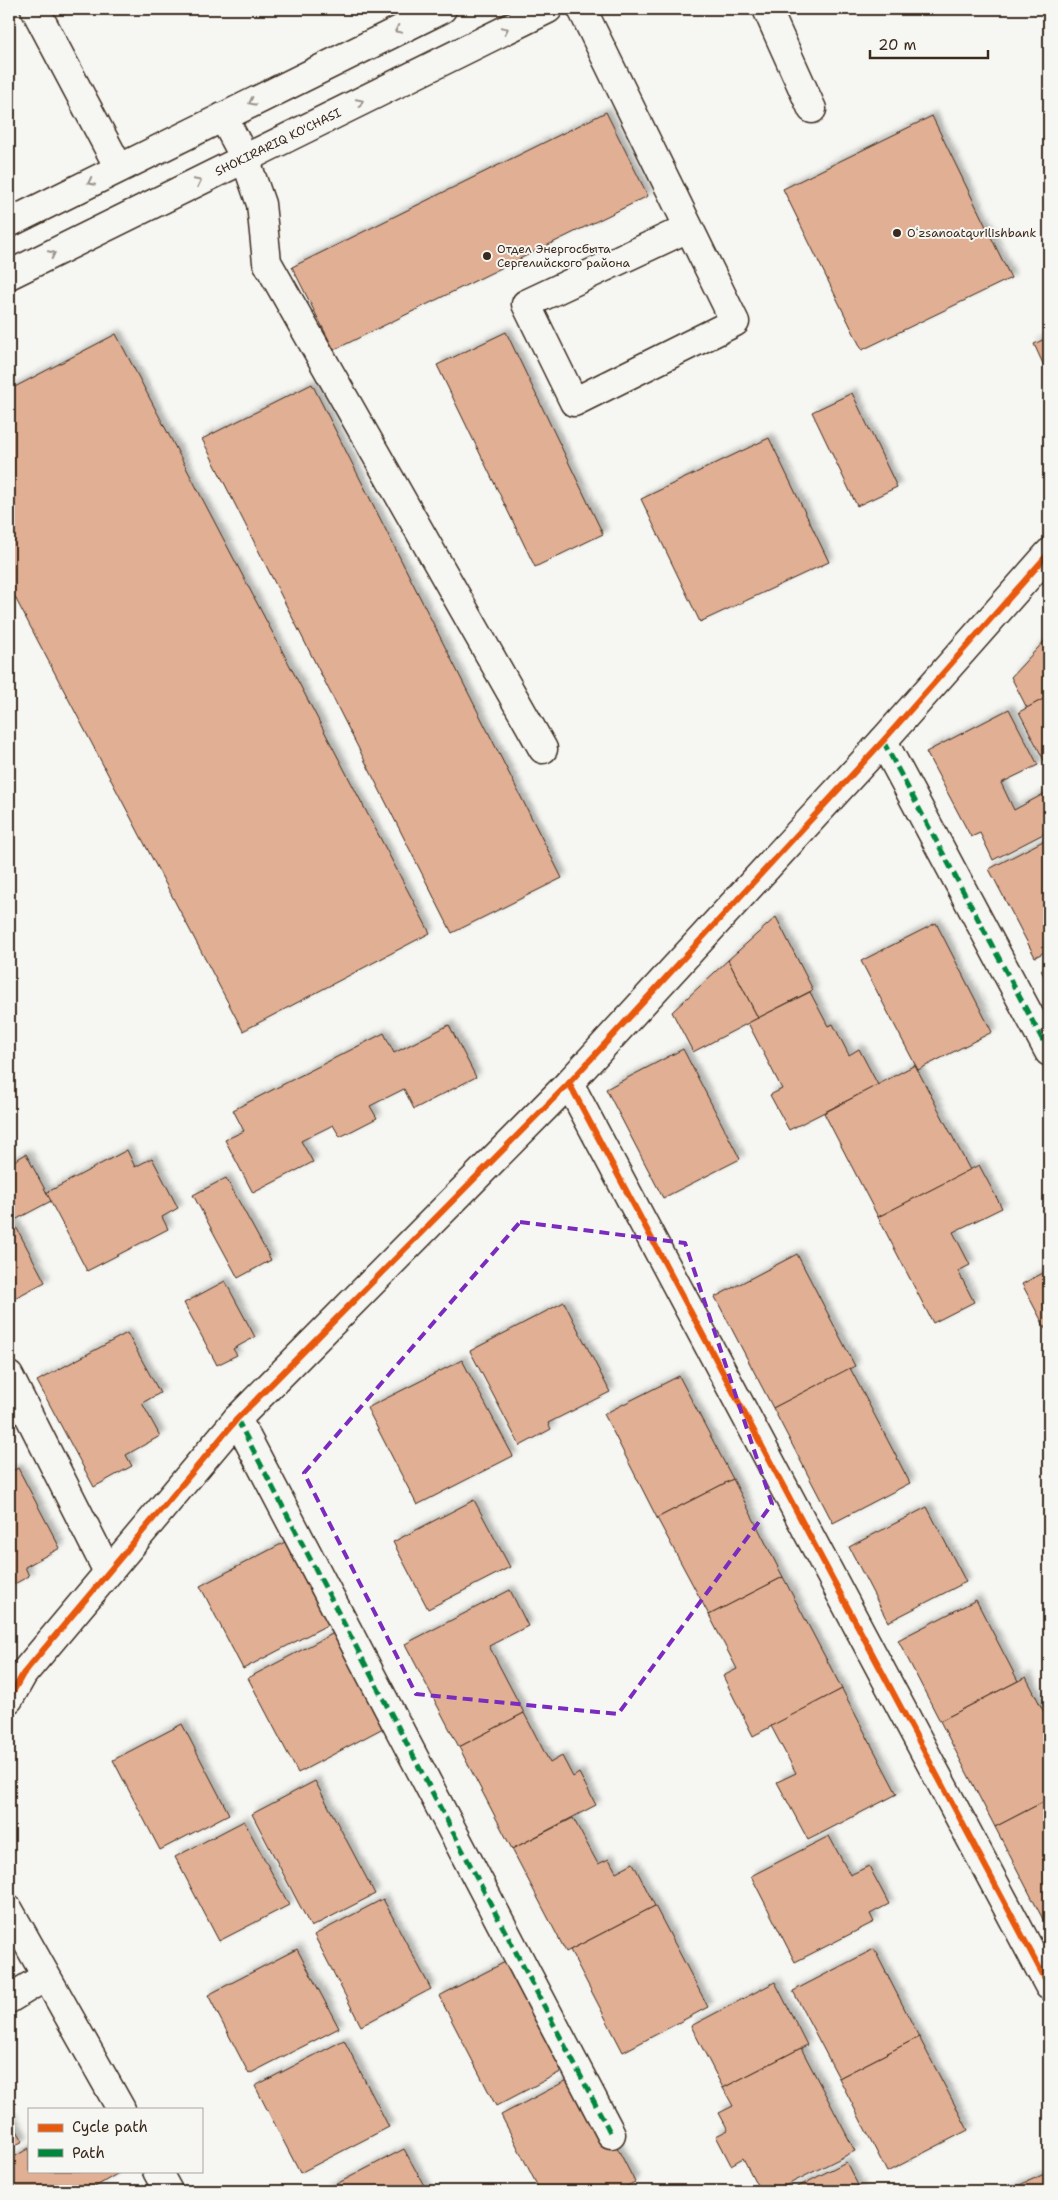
<svg xmlns="http://www.w3.org/2000/svg" width="1058" height="2200" viewBox="0 0 1058 2200" font-family="'Shantell Sans',sans-serif">
	<style>
		.building { fill: #e1af93; stroke: #3b2a1e; filter: url(#shadow) }
		.lines { fill: none; stroke-linecap: round; stroke-linejoin: round }
		.minor-casing { stroke: #3b2a1e; stroke-width: 31 }
		.major-casing { stroke: #3b2a1e; stroke-width: 31 }
		.minor { stroke: #f6f6f2; stroke-width: 28 }
		.major { stroke: #f6f6f2; stroke-width: 28 }
		.quiet { stroke: #00873e; stroke-width: 5; stroke-dasharray: 10 5; stroke-linecap: butt }
		.cycleway-casing { stroke: #f6f6f2; stroke-width: 9 }
		.cycleway { stroke: #e8590c; stroke-width: 6 }
		.oneway { stroke: #989088 }
		.marked { fill: none; stroke: #7b2cbf; stroke-width: 4; stroke-dasharray: 10 6; stroke-linejoin: round }
		.poi-dot { fill: #3b2a1e; stroke: #f6f6f2; stroke-width: 2 }
		.labels { text-anchor: middle; dominant-baseline: central; stroke-width: 4; stroke-linejoin: round; paint-order: stroke }
		.street-label { font-size: 12px; fill: #3b2a1e; stroke: #f6f6f2 }
		.poi-label { font-size: 12px; fill: #3b2a1e; stroke: #f6f6f2; text-anchor: start }
	</style>
	<defs>
		<filter id="shadow"><feDropShadow dx="4.5" dy="-4.5" stdDeviation="2.5" flood-color="#0004"/></filter>
	</defs>
	<rect width="100%" height="100%" fill="#f6f6f2"/>
	<filter id="ink" filterUnits="userSpaceOnUse"><feTurbulence type="fractalNoise" baseFrequency=".02" numOctaves="2"/><feDisplacementMap in="SourceGraphic" scale="10" xChannelSelector="R" yChannelSelector="G"/><feConvolveMatrix kernelMatrix="1 2 1 2 8 2 1 2 1" color-interpolation-filters="sRGB"/></filter>
	<g filter="url(#ink)">
		<g class="building">
			<polygon points="606,112 648,196 334,350 292,267"/>
			<polygon points="932,116 1011,278 862,350 783,189"/>
			<polygon points="506,332 603,534 535,567 437,365"/>
			<polygon points="116,334 430,933 243,1031 9,586 9,390"/>
			<polygon points="1049,337 1049,377 1034,344"/>
			<polygon points="312,384 562,878 452,933 202,439"/>
			<polygon points="852,393 897,487 857,506 812,412"/>
			<polygon points="769,438 829,562 700,622 641,499"/>
			<polygon points="1049,636 1049,696 1027,708 1011,677"/>
			<polygon points="1049,696 1049,770 1019,712"/>
			<polygon points="1009,709 1038,765 1001,783 1014,810 1049,791 1049,831 993,860 980,833 971,837 926,752"/>
			<polygon points="1049,838 1049,950 1035,957 989,869"/>
			<polygon points="776,917 813,990 758,1018 728,960"/>
			<polygon points="936,923 992,1032 918,1070 861,961"/>
			<polygon points="728,960 758,1018 693,1052 672,1012"/>
			<polygon points="1049,965 1049,986 1041,970"/>
			<polygon points="810,992 828,1026 833,1024 849,1055 859,1049 878,1085 789,1130 770,1095 782,1089 748,1023"/>
			<polygon points="449,1025 476,1077 414,1109 404,1089 370,1106 377,1118 340,1137 333,1125 301,1141 313,1162 253,1193 225,1140 244,1131 233,1110 384,1033 394,1053"/>
			<polygon points="683,1049 740,1159 663,1198 606,1089"/>
			<polygon points="915,1065 970,1170 878,1217 824,1113"/>
			<polygon points="127,1150 135,1167 152,1158 178,1208 162,1217 168,1229 87,1271 46,1193"/>
			<polygon points="26,1154 51,1201 13,1221 45,1282 9,1301 9,1164"/>
			<polygon points="979,1165 1002,1208 953,1232 970,1265 958,1271 974,1302 933,1323 878,1217"/>
			<polygon points="226,1178 271,1260 238,1278 193,1195"/>
			<polygon points="797,1254 855,1366 773,1408 715,1297"/>
			<polygon points="1049,1270 1049,1335 1022,1284"/>
			<polygon points="225,1281 255,1337 233,1349 237,1355 217,1365 184,1303"/>
			<polygon points="564,1302 610,1392 548,1423 551,1429 520,1446 470,1351"/>
			<polygon points="127,1333 160,1393 142,1403 160,1436 126,1455 132,1466 94,1487 37,1381"/>
			<polygon points="462,1360 513,1456 417,1505 367,1408"/>
			<polygon points="850,1368 910,1483 833,1523 773,1408"/>
			<polygon points="679,1376 733,1479 657,1518 604,1414"/>
			<polygon points="18,1468 60,1548 25,1567 29,1576 9,1587 9,1473"/>
			<polygon points="733,1479 783,1577 709,1615 657,1518"/>
			<polygon points="474,1500 510,1567 428,1609 393,1542"/>
			<polygon points="927,1507 966,1582 888,1622 849,1547"/>
			<polygon points="287,1541 331,1623 243,1669 200,1586"/>
			<polygon points="783,1577 842,1689 753,1736 723,1676 737,1669 709,1615"/>
			<polygon points="510,1590 528,1626 489,1646 524,1713 459,1747 405,1644"/>
			<polygon points="976,1600 1018,1681 940,1721 898,1640"/>
			<polygon points="336,1632 385,1727 298,1773 248,1678"/>
			<polygon points="1026,1677 1049,1722 1049,1799 995,1827 940,1721"/>
			<polygon points="842,1689 897,1794 808,1840 777,1782 796,1773 771,1726"/>
			<polygon points="524,1713 550,1763 562,1756 573,1777 579,1773 596,1805 512,1849 459,1747"/>
			<polygon points="182,1724 229,1814 160,1850 113,1760"/>
			<polygon points="315,1781 375,1894 311,1927 252,1814"/>
			<polygon points="1049,1799 1049,1928 1048,1929 995,1827"/>
			<polygon points="573,1818 598,1864 609,1859 616,1872 633,1863 655,1906 566,1952 512,1849"/>
			<polygon points="244,1821 289,1905 219,1941 175,1857"/>
			<polygon points="829,1836 850,1875 869,1866 889,1904 870,1914 874,1922 795,1962 751,1876"/>
			<polygon points="383,1899 431,1989 361,2026 314,1935"/>
			<polygon points="655,1906 708,2007 623,2052 570,1950"/>
			<polygon points="297,1949 339,2028 249,2074 208,1995"/>
			<polygon points="874,1949 919,2037 839,2078 793,1991"/>
			<polygon points="517,1956 574,2065 496,2106 439,1996"/>
			<polygon points="775,1982 807,2045 723,2088 691,2026"/>
			<polygon points="919,2037 968,2130 887,2172 839,2078"/>
			<polygon points="344,2040 389,2127 300,2173 255,2086"/>
			<polygon points="801,2048 855,2151 775,2191 760,2191 743,2158 731,2165 716,2136 728,2130 719,2113 733,2106 723,2088"/>
			<polygon points="579,2074 635,2182 617,2191 540,2191 501,2115"/>
			<polygon points="9,2117 23,2141 9,2149"/>
			<polygon points="29,2148 29,2171 122,2171 88,2191 17,2191 9,2177 9,2160"/>
			<polygon points="404,2149 427,2191 323,2191"/>
			<polygon points="846,2162 861,2191 790,2191"/>
			<polygon points="1049,2172 1049,2191 1006,2191"/>
		</g>
		<g class="lines">
			<defs>
				<g id="minor">
					<polyline points="35,9 119,168"/>
					<polyline points="582,9 735,322 574,402 526,304 688,228"/>
					<polyline points="767,9 812,109"/>
					<polyline points="223,117 245,158 261,204 267,262 543,749"/>
					<polyline points="883,741 1049,1052"/>
					<polyline points="569,1083 1049,1986"/>
					<polyline points="9,1376 108,1572"/>
					<polyline points="237,1419 611,2134"/>
					<polyline points="9,1699 23,1674 237,1419 569,1083 883,741 1049,553"/>
					<polyline points="9,1910 121,2109"/>
					<polyline points="9,1999 45,1977"/>
					<polyline points="157,2171 168,2191"/>
				</g>
				<g id="major">
					<polyline points="9,223 442,9"/>
					<polyline points="9,275 548,9"/>
				</g>
			</defs>
			<use href="#minor" class="minor-casing"/>
			<use href="#major" class="major-casing"/>
			<use href="#minor" class="minor"/>
			<use href="#major" class="major"/>
			<g class="quiet">
				<polyline points="883,741 1049,1052"/>
				<polyline points="237,1419 611,2134"/>
			</g>
			<defs>
				<g id="cycleway">
					<polyline points="569,1083 1049,1986"/>
					<polyline points="9,1699 23,1674 237,1419 569,1083 883,741 1049,553"/>
				</g>
			</defs>
			<use href="#cycleway" class="cycleway-casing"/>
			<use href="#cycleway" class="cycleway"/>
		</g>
		<defs><path id="oneway-chevron" d="M-2-3.5L2.5 0L-2 3.5" fill="none" stroke-width="1.6" stroke-linecap="round" stroke-linejoin="round" transform="scale(1.25)"/></defs>
		<g class="oneway">
			<use href="#oneway-chevron" transform="translate(398 30) rotate(154)"/>
			<use href="#oneway-chevron" transform="translate(505 30) rotate(-26)"/>
			<use href="#oneway-chevron" transform="translate(252 102) rotate(154)"/>
			<use href="#oneway-chevron" transform="translate(360 102) rotate(-26)"/>
			<use href="#oneway-chevron" transform="translate(91 182) rotate(154)"/>
			<use href="#oneway-chevron" transform="translate(198 182) rotate(-26)"/>
			<use href="#oneway-chevron" transform="translate(52 254) rotate(-26)"/>
		</g>
	</g>
	<path class="marked" d="M520,1222L685,1243L772,1504L618,1714L416,1694L304,1473Z"/>
	<g class="poi-dot">
		<circle cx="897" cy="233" r="5"/>
		<circle cx="487" cy="256" r="5"/>
	</g>
	<g class="labels">
		<g class="street-label">
			<text transform="translate(278 142) rotate(-26)">SHOKIRARIQ KO'CHASI</text>
		</g>
		<g class="poi-label">
			<text x="907" y="233">Oʻzsanoatqurilishbank</text>
			<text x="497" y="249">Отдел Энергосбыта<tspan x="497" dy="14">Сергелийского района</tspan></text>
		</g>
	</g>
	<rect width="1058" height="2200" fill="none" stroke="#f6f6f2" stroke-width="30"/>
	<rect x="15" y="15" width="1028" height="2170" fill="none" stroke="#3b2a1e" stroke-width="2" filter="url(#ink)"/>
	<rect x="28" y="2108" width="175" height="65" fill="#f6f6f2" stroke="#aba49d"/>
	<rect x="38" y="2124" width="25" height="8" fill="#e8590c" stroke="#aba49d"/>
	<text x="72" y="2132" font-size="15" fill="#3b2a1e">Cycle path</text>
	<rect x="38" y="2149" width="25" height="8" fill="#00873e" stroke="#aba49d"/>
	<text x="72" y="2158" font-size="15" fill="#3b2a1e">Path</text>
	<path d="M870 50v8h118v-8" fill="none" stroke="#3b2a1e" stroke-width="2.5"/>
	<text x="878" y="50" font-size="15" fill="#3b2a1e" stroke="#f6f6f2" stroke-width="4" paint-order="stroke">20 m</text>
</svg>
